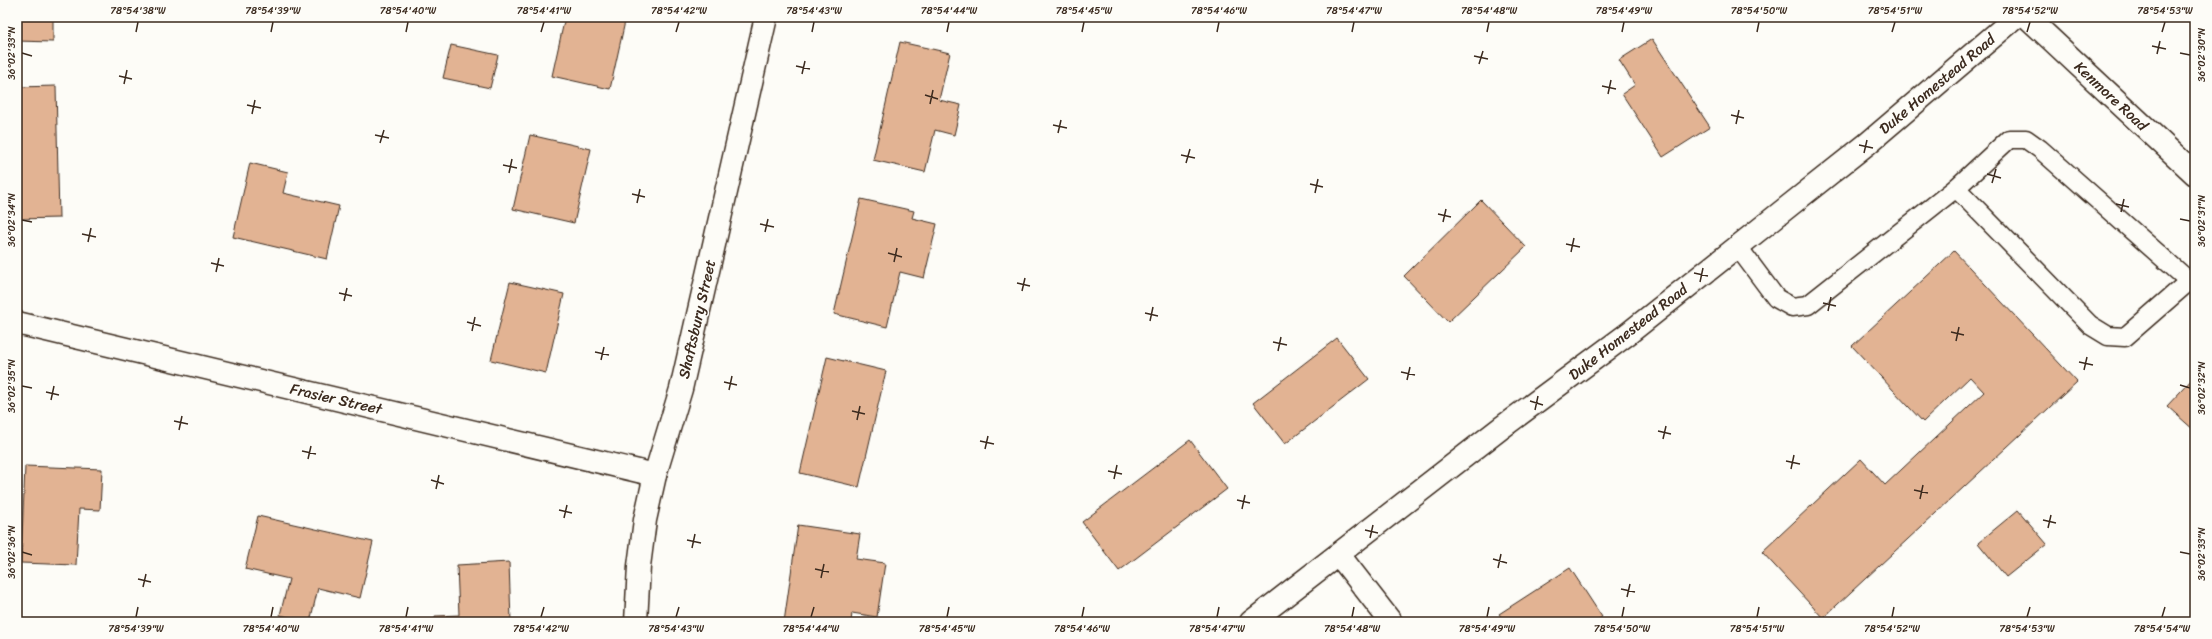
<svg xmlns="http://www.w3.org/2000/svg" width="2212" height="639" viewBox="0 0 2212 639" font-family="Sriracha,sans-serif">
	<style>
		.building { fill: #e2b393; stroke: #3b2a1e }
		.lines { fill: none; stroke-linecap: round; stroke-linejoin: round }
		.lane-casing { stroke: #3b2a1e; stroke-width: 21 }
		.street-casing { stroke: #3b2a1e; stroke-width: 25 }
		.secondary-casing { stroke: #3b2a1e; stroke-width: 25 }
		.lane { stroke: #fdfcf7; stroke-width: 18 }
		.street { stroke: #fdfcf7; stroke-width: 22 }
		.secondary { stroke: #fdfcf7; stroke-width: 22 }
		.ticks { fill: none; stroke: #3b2a1e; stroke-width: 1.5 }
		.labels { text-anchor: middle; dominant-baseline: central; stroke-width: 3; stroke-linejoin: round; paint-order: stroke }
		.street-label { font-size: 15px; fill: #3b2a1e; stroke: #fdfcf7 }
		.neatline { fill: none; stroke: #3b2a1e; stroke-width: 1.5 }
		.ticks-label { font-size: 10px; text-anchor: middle; fill: #3b2a1e }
	</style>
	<rect width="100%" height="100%" fill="#fdfcf7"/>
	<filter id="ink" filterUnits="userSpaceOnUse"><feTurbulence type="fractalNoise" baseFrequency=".025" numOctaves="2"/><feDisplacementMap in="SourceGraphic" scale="8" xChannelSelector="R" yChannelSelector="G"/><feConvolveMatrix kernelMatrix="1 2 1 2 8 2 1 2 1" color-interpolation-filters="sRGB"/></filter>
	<g filter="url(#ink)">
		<g class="building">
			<polygon points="17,17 53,17 53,42 17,41"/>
			<polygon points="565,17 626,17 610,89 552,76"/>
			<polygon points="1652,39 1710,127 1663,157 1622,94 1635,85 1619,60"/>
			<polygon points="900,42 950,53 939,100 961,105 954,135 935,130 925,172 873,160"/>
			<polygon points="451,45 498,55 490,88 443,78"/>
			<polygon points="56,86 59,218 17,219 17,87"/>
			<polygon points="530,135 591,149 574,223 513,209"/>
			<polygon points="250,163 288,172 283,193 339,206 327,259 233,237"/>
			<polygon points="861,199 914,211 912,218 937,224 924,278 900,272 887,327 834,314"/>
			<polygon points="1481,200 1526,247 1448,322 1404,276"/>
			<polygon points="1954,251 2077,382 1823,618 1762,552 1861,459 1885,485 1984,392 1970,377 1923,422 1852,346"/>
			<polygon points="510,282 564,294 546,373 491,360"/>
			<polygon points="1337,338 1369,379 1285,444 1253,403"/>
			<polygon points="827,357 886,371 859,487 800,473"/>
			<polygon points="2195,376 2195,431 2167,406"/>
			<polygon points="1190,440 1227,489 1119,571 1082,522"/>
			<polygon points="25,466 102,469 100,510 79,509 76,565 21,563"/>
			<polygon points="2018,510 2047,544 2006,577 1978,543"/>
			<polygon points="258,516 373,542 360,598 318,588 310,622 280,615 289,579 245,569"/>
			<polygon points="798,525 860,534 856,559 885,563 877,617 852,613 851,622 784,622"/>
			<polygon points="509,562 511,622 435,622 435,616 459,615 457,565"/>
			<polygon points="1570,568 1602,617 1594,622 1505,622 1499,614"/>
		</g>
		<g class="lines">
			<defs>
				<g id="lane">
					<polyline points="1956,188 2009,139 2026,139 2040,149 2189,281"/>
					<polyline points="1738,247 1776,298 1792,307 1808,305 1956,188 2090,325 2108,336 2125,337 2195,276"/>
				</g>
				<g id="street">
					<polyline points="17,323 655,475"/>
					<polyline points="1339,555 1391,622"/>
					<polyline points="636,622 639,566 645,520 655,475 681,389 766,17"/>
				</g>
				<g id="secondary">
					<polyline points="2027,17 2195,174"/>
					<polyline points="1251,622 1501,428 1629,333 1867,144 2016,17"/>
				</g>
			</defs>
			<use href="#lane" class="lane-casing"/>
			<use href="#street" class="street-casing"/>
			<use href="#secondary" class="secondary-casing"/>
			<use href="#lane" class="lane"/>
			<use href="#street" class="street"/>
			<use href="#secondary" class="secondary"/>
		</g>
	</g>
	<path class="ticks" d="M136,32L138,22M271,32L273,22M406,32L408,22M541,32L544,22M676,32L679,22M812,32L814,22M947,32L949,22M1082,32L1084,22M1217,32L1219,22M1352,32L1354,22M1487,32L1489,22M1622,32L1624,22M1757,32L1759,22M1892,32L1895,22M2027,32L2030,22M2162,32L2165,22M2152,46L2166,49M22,53L32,56M2180,53L2190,55M2157,54L2160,41M1474,56L1488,59M1479,64L1483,51M796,66L810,69M802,74L805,61M119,76L132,79M124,84L127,70M1602,86L1616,89M1608,94L1611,80M925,95L938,99M930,104L933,90M247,105L261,108M252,114L255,100M1731,115L1744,118M1736,124L1739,110M1053,125L1067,128M1058,133L1061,120M375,135L389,138M380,143L384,130M1859,145L1873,148M1864,153L1867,140M1181,155L1195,158M1186,163L1190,149M503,165L517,168M509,173L512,159M1987,174L2001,178M1992,183L1996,169M1310,184L1323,187M1315,193L1318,179M632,194L645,197M637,203L640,189M2116,204L2129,207M2121,212L2124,199M1438,214L1451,217M2180,219L2190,221M22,220L32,222M1443,222L1446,209M760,224L774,227M765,232L768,219M82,234L96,237M88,242L91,228M1566,244L1580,247M1571,252L1574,238M888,253L902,257M894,262L897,248M211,263L224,266M216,272L219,258M1694,273L1708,276M1700,282L1703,268M1017,283L1030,286M1022,291L1025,278M339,293L352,296M344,301L347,288M1823,303L1836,306M1828,311L1831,297M1145,313L1158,316M1150,321L1153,307M467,322L481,326M472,331L475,317M1951,332L1964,335M1956,341L1959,327M1273,342L1287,345M1278,351L1281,337M595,352L609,355M601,360L604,347M2079,362L2093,365M2084,370L2087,357M1401,372L1415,375M1407,380L1410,367M724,382L737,385M2180,385L2190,388M22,386L32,388M729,390L732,376M46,392L59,395M51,400L54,386M1530,401L1543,405M1535,410L1538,396M852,411L865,414M857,420L860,406M174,421L188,424M179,430L182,416M1658,431L1671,434M1663,439L1666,426M980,441L994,444M985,449L988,436M302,451L316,454M308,459L311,446M1786,461L1800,464M1791,469L1794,455M1108,471L1122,474M1114,479L1117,465M431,480L444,484M436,489L439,475M1914,490L1928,493M1920,499L1923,485M1237,500L1250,503M1242,509L1245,495M559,510L572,513M564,518L567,505M2043,520L2056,523M2048,528L2051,515M1365,530L1378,533M1370,538L1373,525M687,540L701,543M692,548L695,534M22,552L32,555M2180,552L2190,554M1493,559L1507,563M1498,568L1501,554M815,569L829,572M821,578L824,564M138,579L151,582M143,587L146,574M1621,589L1635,592M1627,597L1630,584M136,617L138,607M271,617L273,607M406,617L408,607M541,617L544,607M676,617L679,607M811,617L814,607M947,617L949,607M1082,617L1084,607M1217,617L1219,607M1352,617L1354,607M1487,617L1489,607M1622,617L1624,607M1757,617L1759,607M1892,617L1894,607M2027,617L2030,607M2162,617L2165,607"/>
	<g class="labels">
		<g class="street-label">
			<text transform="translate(1937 84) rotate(-40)">Duke Homestead Road</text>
			<text transform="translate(2111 96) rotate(43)">Kenmore Road</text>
			<text transform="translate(697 319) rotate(-77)">Shaftsbury Street</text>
			<text transform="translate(1628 332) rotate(-38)">Duke Homestead Road</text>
			<text transform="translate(336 399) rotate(13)">Frasier Street</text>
		</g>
	</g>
	<rect width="2212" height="639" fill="none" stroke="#fdfcf7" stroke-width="44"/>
	<rect x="22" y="22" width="2168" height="595" class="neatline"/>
	<g class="ticks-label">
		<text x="138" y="14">78°54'38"W</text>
		<text x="273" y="14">78°54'39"W</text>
		<text x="408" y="14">78°54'40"W</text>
		<text x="544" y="14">78°54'41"W</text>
		<text x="679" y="14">78°54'42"W</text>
		<text x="814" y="14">78°54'43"W</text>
		<text x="949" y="14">78°54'44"W</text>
		<text x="1084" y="14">78°54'45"W</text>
		<text x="1219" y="14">78°54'46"W</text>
		<text x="1354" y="14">78°54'47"W</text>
		<text x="1489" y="14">78°54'48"W</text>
		<text x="1624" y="14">78°54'49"W</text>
		<text x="1759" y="14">78°54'50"W</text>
		<text x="1895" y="14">78°54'51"W</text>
		<text x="2030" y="14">78°54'52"W</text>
		<text x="2165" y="14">78°54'53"W</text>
		<text transform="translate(11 53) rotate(-90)" y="4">36°02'33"N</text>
		<text transform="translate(2201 55) rotate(-90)" y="4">36°02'30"N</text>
		<text transform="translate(11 220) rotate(-90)" y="4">36°02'34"N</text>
		<text transform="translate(2201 221) rotate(-90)" y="4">36°02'31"N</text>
		<text transform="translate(11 386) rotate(-90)" y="4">36°02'35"N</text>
		<text transform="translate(2201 388) rotate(-90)" y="4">36°02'32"N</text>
		<text transform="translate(11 552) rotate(-90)" y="4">36°02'36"N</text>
		<text transform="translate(2201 554) rotate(-90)" y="4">36°02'33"N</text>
		<text x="136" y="632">78°54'39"W</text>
		<text x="271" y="632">78°54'40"W</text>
		<text x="406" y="632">78°54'41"W</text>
		<text x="541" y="632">78°54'42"W</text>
		<text x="676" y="632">78°54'43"W</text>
		<text x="811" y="632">78°54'44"W</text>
		<text x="947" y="632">78°54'45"W</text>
		<text x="1082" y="632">78°54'46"W</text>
		<text x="1217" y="632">78°54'47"W</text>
		<text x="1352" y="632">78°54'48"W</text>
		<text x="1487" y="632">78°54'49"W</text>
		<text x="1622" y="632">78°54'50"W</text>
		<text x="1757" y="632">78°54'51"W</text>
		<text x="1892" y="632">78°54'52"W</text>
		<text x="2027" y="632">78°54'53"W</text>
		<text x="2162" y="632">78°54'54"W</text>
	</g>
</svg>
